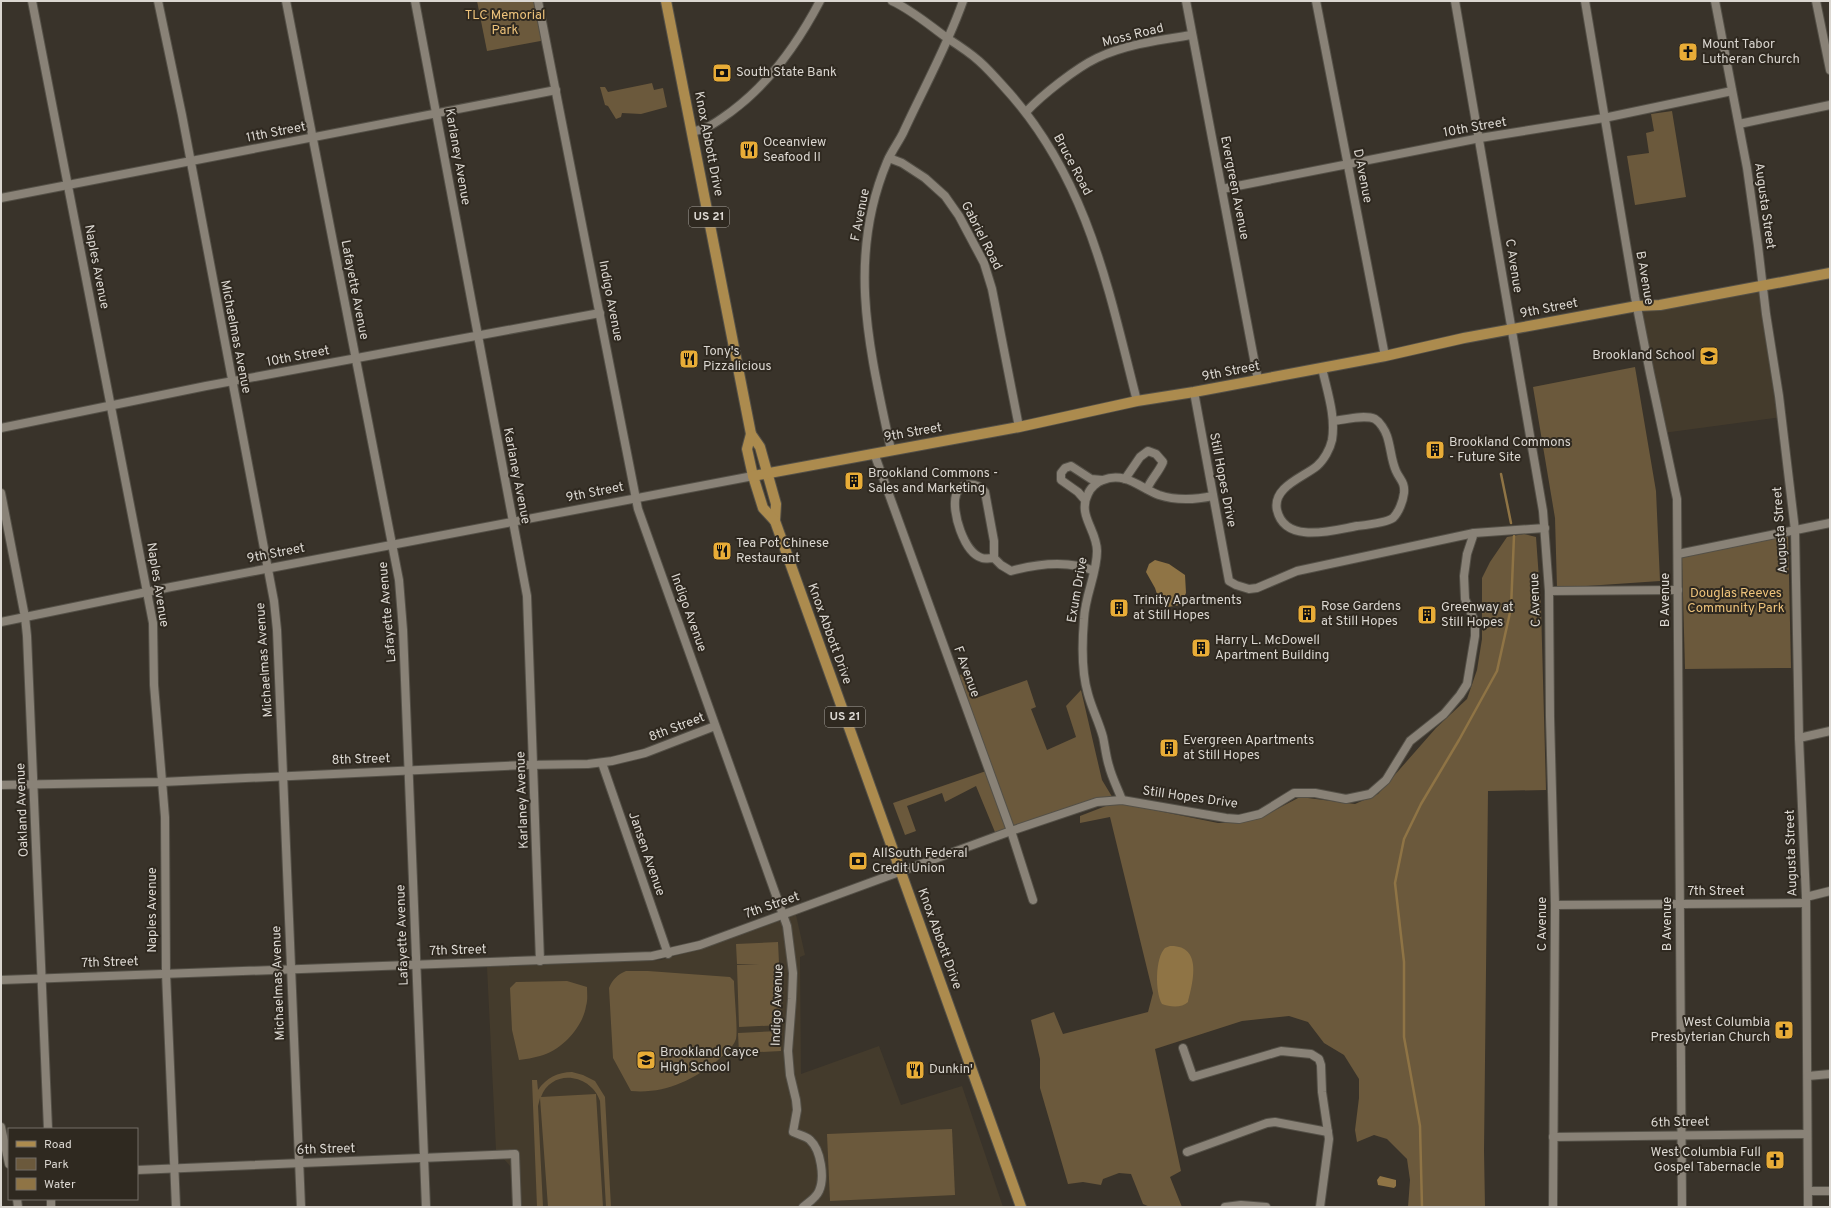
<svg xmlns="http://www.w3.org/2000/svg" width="1831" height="1208" viewBox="0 0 1831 1208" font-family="Overpass,sans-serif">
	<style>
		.built { fill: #443b2c }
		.green { fill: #6b593c }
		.water { fill: #8f7445 }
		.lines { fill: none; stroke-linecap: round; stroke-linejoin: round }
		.stream { stroke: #8f7445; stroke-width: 2.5 }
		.minor-casing { stroke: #545047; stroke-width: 10 }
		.primary-casing { stroke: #545047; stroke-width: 12 }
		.minor { stroke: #898277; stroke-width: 8 }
		.primary { stroke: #ac8b4e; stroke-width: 10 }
		.labels { text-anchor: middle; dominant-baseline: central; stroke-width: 4; stroke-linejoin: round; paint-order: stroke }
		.shield { fill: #2f2920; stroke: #a7a39c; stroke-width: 1 }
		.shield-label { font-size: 12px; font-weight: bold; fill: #dbd7d1 }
		.park-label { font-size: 13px; fill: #eec37b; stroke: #2f2920 }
		.street-label { font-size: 13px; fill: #dbd7d1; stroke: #2f2920 }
		.poi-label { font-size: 13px; fill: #dbd7d1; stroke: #2f2920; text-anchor: start }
	</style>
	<rect width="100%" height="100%" fill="#39332a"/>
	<g class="built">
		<polygon points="1763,285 1782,417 1663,433 1637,306"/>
		<polygon points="796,915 805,955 800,957 801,1074 879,1046 901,1105 962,1086 1003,1207 512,1207 510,1166 496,1150 487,967 661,960 699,949"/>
	</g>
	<g class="green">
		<polygon points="477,1 538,1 546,40 487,51"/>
		<polygon points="652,83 654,90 663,88 667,107 641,114 622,113 621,117 616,119 608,106 605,105 600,87 605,87 608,92"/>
		<polygon points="1672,111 1686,197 1635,205 1627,156 1649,153 1646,133 1654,131 1651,114"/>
		<polygon points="1635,367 1656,491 1660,581 1557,588 1555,518 1533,387"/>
		<polygon points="1524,534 1536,537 1541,607 1546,790 1488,791 1484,1151 1485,1207 1408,1207 1410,1180 1407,1159 1387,1139 1374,1135 1357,1142 1355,1130 1359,1098 1359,1079 1344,1055 1324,1043 1308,1022 1289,1016 1242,1021 1155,1049 1181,1171 1170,1177 1182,1207 1150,1207 1143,1204 1131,1174 1119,1173 1103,1179 1101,1185 1083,1182 1068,1184 1040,1088 1040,1059 1031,1020 1054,1012 1063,1034 1148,1012 1153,993 1110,817 1080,823 1080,816 1111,804 1124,804 1218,823 1240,823 1262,817 1300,797 1355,804 1378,794 1436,728 1467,699 1477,670 1482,639 1482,578 1490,562 1507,537"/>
		<polygon points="1788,534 1791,668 1685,669 1682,558 1683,556"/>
		<polygon points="967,672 976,698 1027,680 1036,707 1031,709 1047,750 1076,737 1066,706 1081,690 1102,780 1114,800 997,837 976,786 945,802 942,793 907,806 916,831 905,835 893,803 989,770 955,677"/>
		<polygon points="778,942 782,1025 739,1027 737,965 759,964 737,964 736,944"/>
		<path d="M626,971H648L730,977L734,981C734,992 738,1030 736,1039C733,1048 724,1054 718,1060C692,1081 664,1094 631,1091L613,1058L609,988C613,979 617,975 626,971Z"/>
		<path d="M567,981L587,987C587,993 588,1000 586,1006C583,1027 561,1051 540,1056C533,1058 526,1059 519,1060L512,1030L510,988L516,982Z"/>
		<polygon points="780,1031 781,1051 739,1053 738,1033"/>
		<path d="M572,1072L583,1075L595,1081L605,1097L611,1207H606L600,1101C591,1074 552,1068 541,1097L596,1094L603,1207H548L540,1098L538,1106L543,1207H537L532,1080H537L538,1090C546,1078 558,1072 572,1072Z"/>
		<polygon points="952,1129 955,1195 830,1201 827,1134"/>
	</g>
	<g class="water">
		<polygon points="1155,560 1169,564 1185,575 1186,593 1180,605 1168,607 1162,603 1156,604 1154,603 1157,594 1155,588 1146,572 1149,564"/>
		<path d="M1170,946C1203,945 1193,982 1188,1002C1182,1008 1170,1007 1162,1004C1155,992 1155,958 1165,948Z"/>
		<polygon points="1380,1176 1396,1180 1396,1186 1394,1188 1378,1185 1377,1180"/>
	</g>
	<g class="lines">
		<g class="stream">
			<polyline points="1501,474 1511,523"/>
			<polyline points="1422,1207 1420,1126 1404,1037 1404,962 1395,883 1404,839 1421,804 1459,740 1497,671 1511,608 1514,536"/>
		</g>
		<defs>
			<g id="minor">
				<polyline points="32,1 153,623 154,685 165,817 166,973 176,1207"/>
				<polyline points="158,1 182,115 274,601 277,630 301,1207"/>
				<polyline points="286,1 399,580 403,630 426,1207"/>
				<polyline points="415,1 527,596 540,961"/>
				<path d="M538,1L638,509L787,926L793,973L792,999L788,1051L790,1075L796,1100L797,1110L793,1132C799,1135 806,1136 810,1140C821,1150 825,1178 819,1191C816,1198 809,1202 803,1207"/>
				<path d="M892,1C912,10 929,25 947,38C958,45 969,52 979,61C988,69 996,78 1004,87C1087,177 1108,287 1137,401"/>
				<polyline points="1186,1 1258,380"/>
				<polyline points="1316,1 1385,356"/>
				<polyline points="1455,1 1543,511 1549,591 1550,717 1555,905 1553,1207"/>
				<polyline points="1585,1 1635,297 1650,373 1677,499 1682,1207"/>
				<polyline points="1715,1 1747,168 1758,246 1766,314 1779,396 1795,530 1799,738 1806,897 1808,1207"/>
				<polyline points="1816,1 1830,70"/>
				<path d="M1026,112C1042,95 1076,68 1097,58C1127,44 1160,40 1192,35"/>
				<polyline points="1739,124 1830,105"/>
				<path d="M692,132C710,128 718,121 732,111C771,82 798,43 820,1"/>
				<polyline points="889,158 902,163 925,178 945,196 959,216 984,263 992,289 1019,427"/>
				<polyline points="1222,189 1480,138 1604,118 1732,91"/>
				<polyline points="1,198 556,90"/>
				<path d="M1322,368C1327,391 1336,416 1332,440C1330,449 1324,460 1317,466C1304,477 1272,487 1277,510C1285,545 1334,530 1357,526C1366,525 1386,523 1393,518C1399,512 1403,501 1404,493C1405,482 1400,480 1396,471C1391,460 1391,448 1387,436C1385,430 1380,422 1375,419C1364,414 1344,420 1333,421"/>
				<polyline points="1194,392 1229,581 1236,585 1249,589 1257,588 1297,571 1474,533"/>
				<polyline points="1,428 206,386 600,313"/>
				<path d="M891,450C870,351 846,260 887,162C891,152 898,143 903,133C923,89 947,47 963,1"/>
				<polyline points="874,453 1011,831 1033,900"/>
				<path d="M1125,479L1140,457L1148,451L1156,454L1163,462C1159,472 1151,479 1147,489"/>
				<polyline points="1,493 25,617 27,636 48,1129"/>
				<polyline points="1085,500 1078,492 1061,480 1061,473 1065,468 1071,466 1091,479 1102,480"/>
				<polyline points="1678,554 1830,523"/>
				<path d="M994,558V541L985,492C977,482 960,481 956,495C951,511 964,553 982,558C985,559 990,558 994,558L1001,565L1011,571C1037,564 1069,560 1094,571"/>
				<polyline points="1549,591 1678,590"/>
				<polyline points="1,622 171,587 753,476"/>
				<polyline points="1799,738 1830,731"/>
				<polyline points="602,763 668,954"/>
				<polyline points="1,785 162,782 525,765 588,764 612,761 645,753 715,726"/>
				<path d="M1122,800C1118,789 1112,778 1109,766C1106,757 1105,746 1103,737C1099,722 1092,709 1088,694C1081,671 1082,643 1084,619C1085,595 1097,574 1097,551C1097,530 1077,515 1088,494C1090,488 1097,482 1103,480C1125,471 1140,488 1159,495C1177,501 1194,500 1213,496"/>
				<polyline points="1806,897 1830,891"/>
				<polyline points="1555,905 1806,903"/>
				<polyline points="1,980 652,956 700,945 1011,831 1097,802 1122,800 1226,818 1239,819 1260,814 1294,793 1315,793 1346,799 1370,794 1386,780 1410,741 1444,714 1460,695 1467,684 1475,636 1475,622 1465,599 1464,576 1467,554 1474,533 1545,528"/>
				<polyline points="1183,1048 1193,1077 1281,1051 1311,1054 1319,1059 1321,1065 1322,1092 1329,1139 1320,1207"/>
				<polyline points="1808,1076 1830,1074"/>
				<polyline points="1,1127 9,1164"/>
				<polyline points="1553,1137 1807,1134"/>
				<polyline points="1187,1152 1267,1123 1275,1122 1328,1132"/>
				<polyline points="137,1170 515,1154 517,1207"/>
				<polyline points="1808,1191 1830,1191"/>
				<polyline points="17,1199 18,1207"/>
				<polyline points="51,1199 51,1207"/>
				<polyline points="1225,1207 1241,1205 1266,1207"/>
			</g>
			<g id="primary">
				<polyline points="666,1 751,434 760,447 776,504 775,521 1021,1207"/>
				<polyline points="751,434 747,449 753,476 763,508 775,521"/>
				<polyline points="753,476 1019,427 1137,401 1194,392 1385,356 1464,338 1637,306 1660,305 1830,273"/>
			</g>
		</defs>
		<use href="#minor" class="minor-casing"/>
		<use href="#primary" class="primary-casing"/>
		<use href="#minor" class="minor"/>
		<use href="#primary" class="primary"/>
	</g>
	<defs>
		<symbol id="church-square" viewBox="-11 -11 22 22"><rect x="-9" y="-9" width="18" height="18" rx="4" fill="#e8ac37" stroke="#2f2920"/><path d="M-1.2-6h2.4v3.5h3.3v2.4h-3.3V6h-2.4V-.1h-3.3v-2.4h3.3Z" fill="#111"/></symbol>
		<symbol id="bank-square" viewBox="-11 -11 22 22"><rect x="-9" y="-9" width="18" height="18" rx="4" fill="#e8ac37" stroke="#2f2920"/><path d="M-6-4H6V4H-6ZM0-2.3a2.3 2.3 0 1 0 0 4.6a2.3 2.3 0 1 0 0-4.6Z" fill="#111"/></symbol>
		<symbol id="restaurant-square" viewBox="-11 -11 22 22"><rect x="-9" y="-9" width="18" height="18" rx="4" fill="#e8ac37" stroke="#2f2920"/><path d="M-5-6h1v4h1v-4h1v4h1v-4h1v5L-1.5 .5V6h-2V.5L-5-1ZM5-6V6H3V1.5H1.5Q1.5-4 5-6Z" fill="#111"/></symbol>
		<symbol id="school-square" viewBox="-11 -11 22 22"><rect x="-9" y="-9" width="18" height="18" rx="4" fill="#e8ac37" stroke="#2f2920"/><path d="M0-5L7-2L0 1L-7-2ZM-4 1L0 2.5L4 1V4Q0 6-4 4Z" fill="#111"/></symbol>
		<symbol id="building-square" viewBox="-11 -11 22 22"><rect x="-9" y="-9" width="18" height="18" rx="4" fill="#e8ac37" stroke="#2f2920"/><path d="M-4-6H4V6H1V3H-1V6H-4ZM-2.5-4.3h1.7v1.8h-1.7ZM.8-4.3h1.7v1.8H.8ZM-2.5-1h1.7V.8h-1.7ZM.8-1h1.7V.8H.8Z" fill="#111"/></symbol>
	</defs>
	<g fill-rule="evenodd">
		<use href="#church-square" x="1677" y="41" width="22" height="22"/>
		<use href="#bank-square" x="711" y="62" width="22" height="22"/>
		<use href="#restaurant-square" x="738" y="139" width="22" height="22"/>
		<use href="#school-square" x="1698" y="345" width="22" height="22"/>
		<use href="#restaurant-square" x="678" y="348" width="22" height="22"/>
		<use href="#building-square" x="1424" y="439" width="22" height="22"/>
		<use href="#building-square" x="843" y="470" width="22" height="22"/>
		<use href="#restaurant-square" x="711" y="540" width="22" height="22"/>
		<use href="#building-square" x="1108" y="597" width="22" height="22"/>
		<use href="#building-square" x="1296" y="603" width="22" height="22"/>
		<use href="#building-square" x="1416" y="604" width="22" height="22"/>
		<use href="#building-square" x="1190" y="637" width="22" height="22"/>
		<use href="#building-square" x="1158" y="737" width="22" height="22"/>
		<use href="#bank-square" x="847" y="850" width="22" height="22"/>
		<use href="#church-square" x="1773" y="1019" width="22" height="22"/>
		<use href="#school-square" x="635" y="1049" width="22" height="22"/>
		<use href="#restaurant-square" x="904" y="1059" width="22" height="22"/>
		<use href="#church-square" x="1764" y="1149" width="22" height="22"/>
	</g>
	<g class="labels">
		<g class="shield">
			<rect x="689" y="207" width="40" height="20" rx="3"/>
			<rect x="825" y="707" width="40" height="20" rx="3"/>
		</g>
		<g class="shield-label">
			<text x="709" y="217">US 21</text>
			<text x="845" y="717">US 21</text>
		</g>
		<g class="park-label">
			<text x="505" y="16">TLC Memorial<tspan x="505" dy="15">Park</tspan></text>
			<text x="1736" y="594">Douglas Reeves<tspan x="1736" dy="15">Community Park</tspan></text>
		</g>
		<g class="street-label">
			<text transform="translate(1133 36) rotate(-14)">Moss Road</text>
			<text transform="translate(1475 128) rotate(-10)">10th Street</text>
			<text transform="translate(276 133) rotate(-11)">11th Street</text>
			<text transform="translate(708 144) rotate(79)">Knox Abbott Drive</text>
			<text transform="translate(457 157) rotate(80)">Karlaney Avenue</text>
			<text transform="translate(1072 165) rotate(62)">Bruce Road</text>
			<text transform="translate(1362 176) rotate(79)">D Avenue</text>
			<text transform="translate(1234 188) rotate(79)">Evergreen Avenue</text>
			<text transform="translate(1764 206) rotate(82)">Augusta Street</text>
			<text transform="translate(861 215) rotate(-79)">F Avenue</text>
			<text transform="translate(981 236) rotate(63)">Gabriel Road</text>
			<text transform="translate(1513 266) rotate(81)">C Avenue</text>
			<text transform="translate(96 267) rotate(79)">Naples Avenue</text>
			<text transform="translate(1644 278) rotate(80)">B Avenue</text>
			<text transform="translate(354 290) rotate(79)">Lafayette Avenue</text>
			<text transform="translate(610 301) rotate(79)">Indigo Avenue</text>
			<text transform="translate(1549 309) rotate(-11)">9th Street</text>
			<text transform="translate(235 337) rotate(79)">Michaelmas Avenue</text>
			<text transform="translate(298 357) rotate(-11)">10th Street</text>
			<text transform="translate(1231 372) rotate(-11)">9th Street</text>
			<text transform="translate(913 433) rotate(-10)">9th Street</text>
			<text transform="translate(516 476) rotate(79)">Karlaney Avenue</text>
			<text transform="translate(1222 480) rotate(79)">Still Hopes Drive</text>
			<text transform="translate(595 493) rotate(-11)">9th Street</text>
			<text transform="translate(1781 530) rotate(-94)">Augusta Street</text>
			<text transform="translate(276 554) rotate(-11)">9th Street</text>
			<text transform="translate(157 585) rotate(81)">Naples Avenue</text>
			<text transform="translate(1078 590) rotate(-80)">Exum Drive</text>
			<text transform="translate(1536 600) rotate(-92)">C Avenue</text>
			<text transform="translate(1666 600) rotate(-90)">B Avenue</text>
			<text transform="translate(388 612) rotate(-95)">Lafayette Avenue</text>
			<text transform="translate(688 613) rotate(70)">Indigo Avenue</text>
			<text transform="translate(829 634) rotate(70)">Knox Abbott Drive</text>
			<text transform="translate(265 660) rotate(-94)">Michaelmas Avenue</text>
			<text transform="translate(966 672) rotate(70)">F Avenue</text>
			<text transform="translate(677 728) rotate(-21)">8th Street</text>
			<text transform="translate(361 760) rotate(-2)">8th Street</text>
			<text transform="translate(1190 798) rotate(8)">Still Hopes Drive</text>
			<text transform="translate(523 800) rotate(-92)">Karlaney Avenue</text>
			<text transform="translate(23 810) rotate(-92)">Oakland Avenue</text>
			<text transform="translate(1792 853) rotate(-92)">Augusta Street</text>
			<text transform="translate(646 854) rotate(71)">Jansen Avenue</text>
			<text x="1716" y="892">7th Street</text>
			<text transform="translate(772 906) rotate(-19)">7th Street</text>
			<text transform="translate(153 910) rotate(-90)">Naples Avenue</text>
			<text transform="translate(1543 924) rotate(-90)">C Avenue</text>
			<text transform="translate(1668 924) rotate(-90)">B Avenue</text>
			<text transform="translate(403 935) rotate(-92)">Lafayette Avenue</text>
			<text transform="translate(939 939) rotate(70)">Knox Abbott Drive</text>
			<text transform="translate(458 951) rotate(-2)">7th Street</text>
			<text transform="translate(110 963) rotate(-2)">7th Street</text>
			<text transform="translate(279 983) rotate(-92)">Michaelmas Avenue</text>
			<text transform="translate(778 1005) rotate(-88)">Indigo Avenue</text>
			<text transform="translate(1680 1123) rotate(-1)">6th Street</text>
			<text transform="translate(326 1150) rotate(-2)">6th Street</text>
		</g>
		<g class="poi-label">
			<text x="1702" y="45">Mount Tabor<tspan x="1702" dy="15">Lutheran Church</tspan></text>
			<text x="736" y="73">South State Bank</text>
			<text x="763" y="143">Oceanview<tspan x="763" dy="15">Seafood II</tspan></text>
			<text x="703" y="352">Tony's<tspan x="703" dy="15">Pizzalicious</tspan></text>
			<text x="1695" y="356" text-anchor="end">Brookland School</text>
			<text x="1449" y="443">Brookland Commons<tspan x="1449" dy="15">- Future Site</tspan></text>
			<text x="868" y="474">Brookland Commons -<tspan x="868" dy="15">Sales and Marketing</tspan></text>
			<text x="736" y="544">Tea Pot Chinese<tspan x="736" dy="15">Restaurant</tspan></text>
			<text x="1133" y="601">Trinity Apartments<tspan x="1133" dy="15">at Still Hopes</tspan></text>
			<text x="1321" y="607">Rose Gardens<tspan x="1321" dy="15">at Still Hopes</tspan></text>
			<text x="1441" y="608">Greenway at<tspan x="1441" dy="15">Still Hopes</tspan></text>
			<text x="1215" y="641">Harry L. McDowell<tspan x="1215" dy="15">Apartment Building</tspan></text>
			<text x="1183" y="741">Evergreen Apartments<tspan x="1183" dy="15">at Still Hopes</tspan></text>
			<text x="872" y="854">AllSouth Federal<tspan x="872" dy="15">Credit Union</tspan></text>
			<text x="1770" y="1023" text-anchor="end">West Columbia<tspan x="1770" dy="15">Presbyterian Church</tspan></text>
			<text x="660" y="1053">Brookland Cayce<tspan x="660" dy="15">High School</tspan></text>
			<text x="929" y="1070">Dunkin'</text>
			<text x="1761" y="1153" text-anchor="end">West Columbia Full<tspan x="1761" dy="15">Gospel Tabernacle</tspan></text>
		</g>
	</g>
	<rect width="1831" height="1208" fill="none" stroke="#dbd7d1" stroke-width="4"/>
	<rect x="8" y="1128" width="130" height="72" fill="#2f2920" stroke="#746f67"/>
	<rect x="16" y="1141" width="20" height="6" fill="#ac8b4e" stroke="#746f67"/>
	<text x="44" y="1148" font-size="12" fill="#dbd7d1">Road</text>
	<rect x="16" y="1158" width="20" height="12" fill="#6b593c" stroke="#746f67"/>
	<text x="44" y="1168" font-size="12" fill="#dbd7d1">Park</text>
	<rect x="16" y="1178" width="20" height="12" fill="#8f7445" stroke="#746f67"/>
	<text x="44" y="1188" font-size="12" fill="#dbd7d1">Water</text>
</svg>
